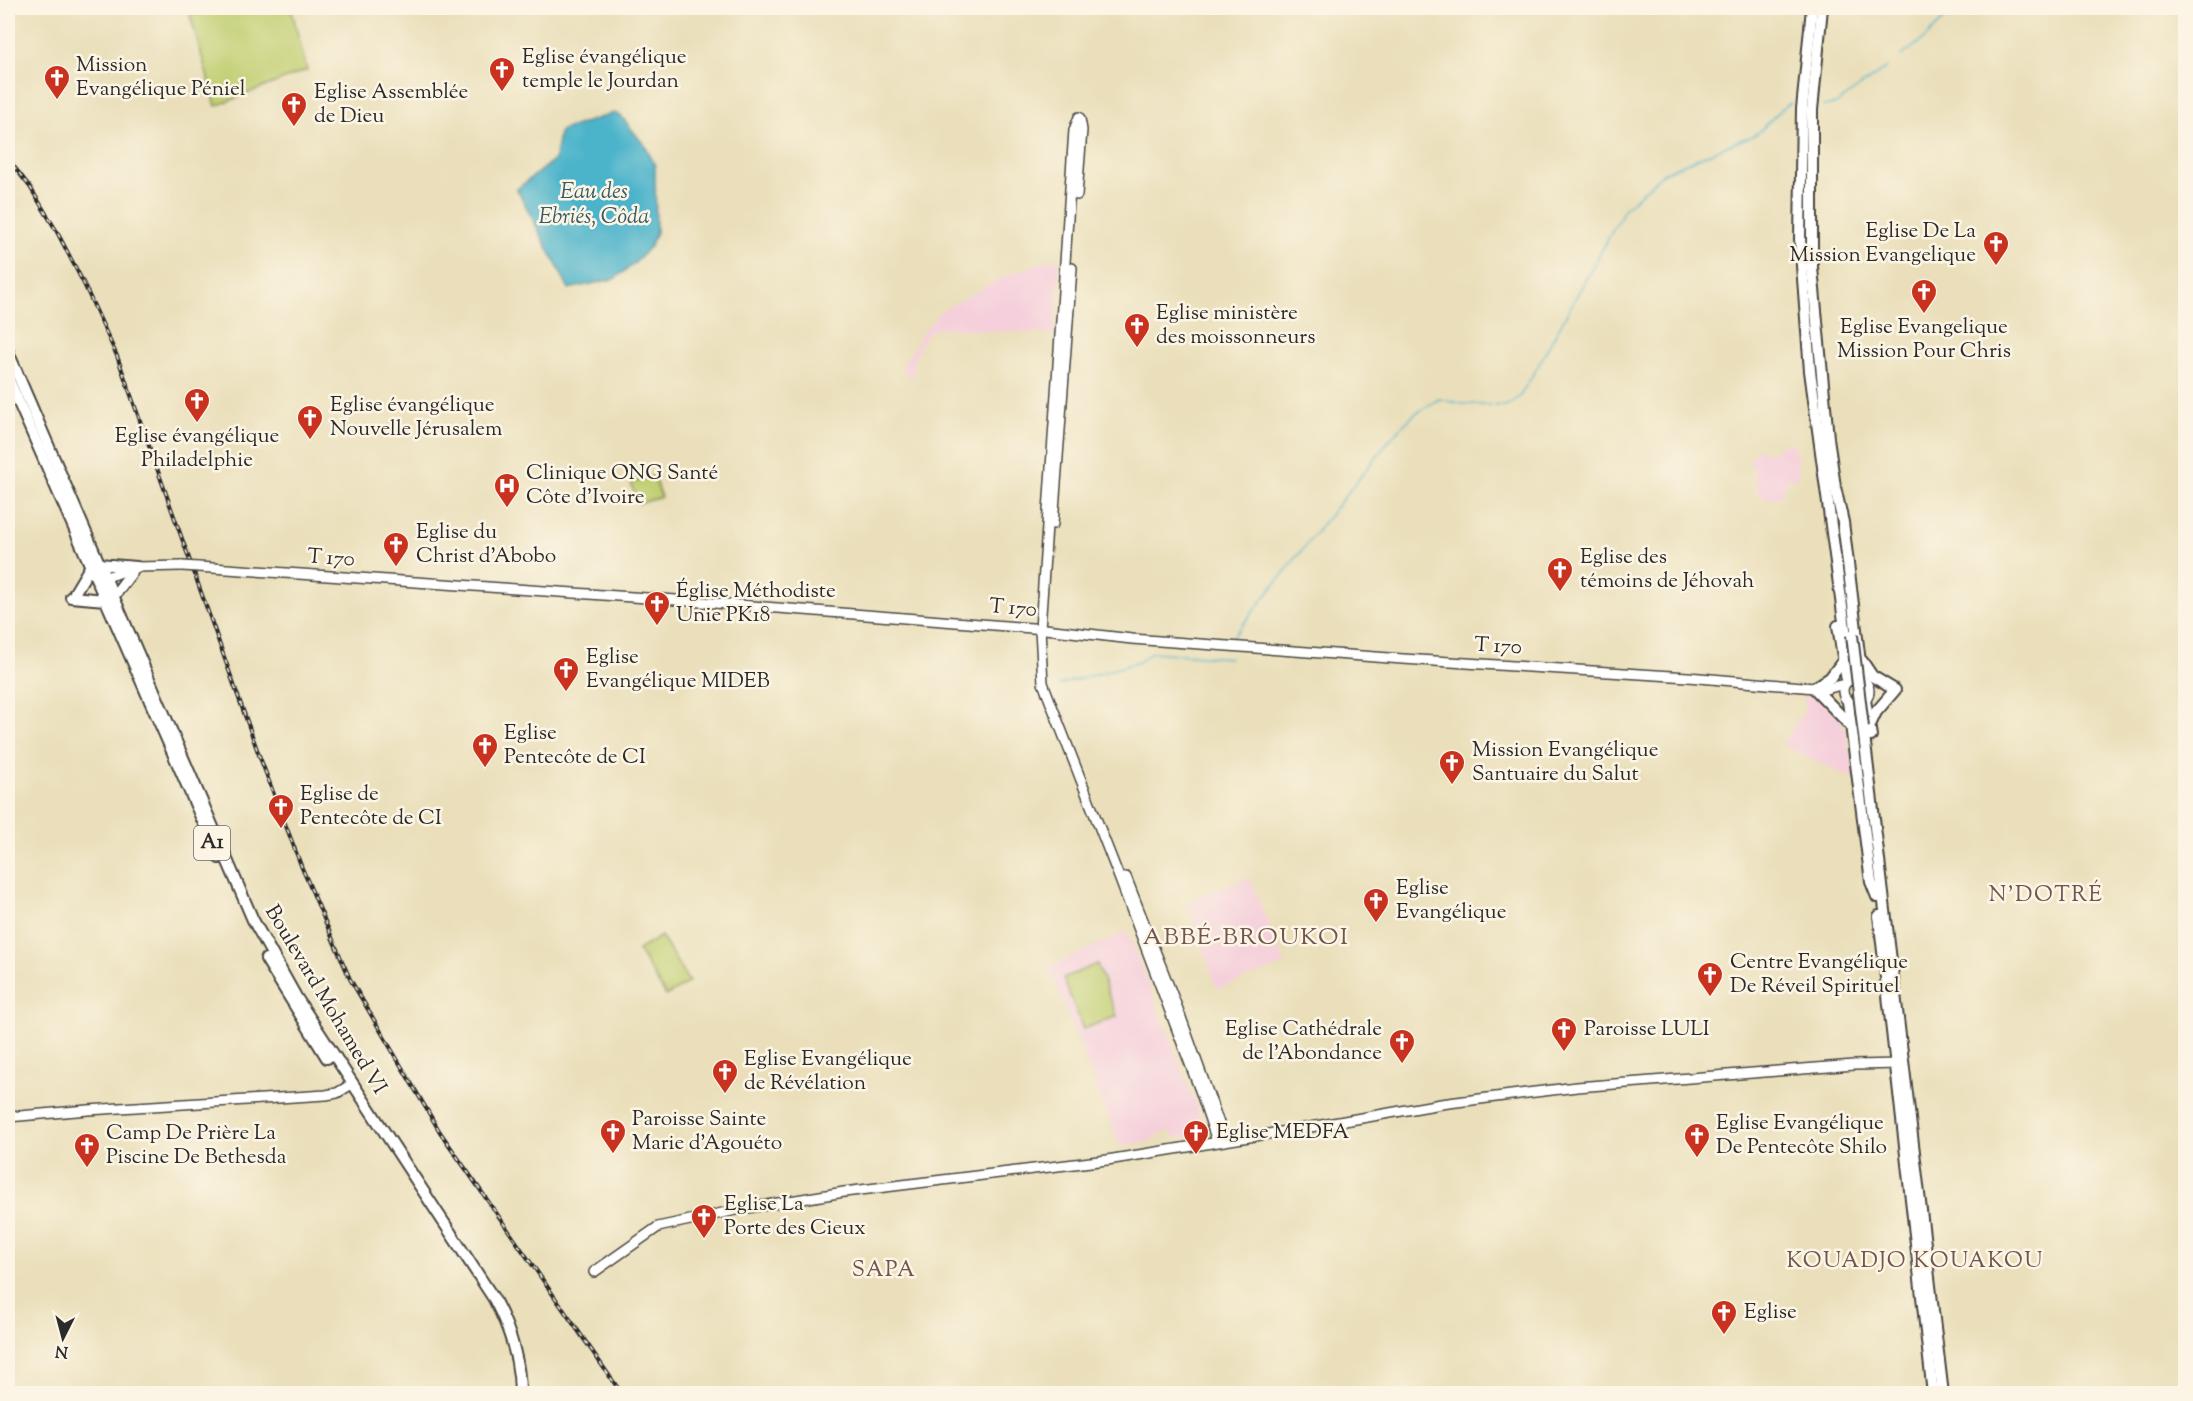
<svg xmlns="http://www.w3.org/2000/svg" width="2193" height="1401" viewBox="0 0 2193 1401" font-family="'Sorts Mill Goudy',serif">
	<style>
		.built { fill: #f5cfdb }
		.green { fill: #c0ce70; stroke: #767c4e; stroke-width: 1.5 }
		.water { fill: #4bb3ca; stroke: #3b6f7a; stroke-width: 1.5 }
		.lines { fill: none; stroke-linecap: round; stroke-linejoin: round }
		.stream { stroke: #4bb3ca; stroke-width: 1.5 }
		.secondary-casing { stroke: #484640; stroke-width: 12 }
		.primary-casing { stroke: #484640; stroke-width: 14 }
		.secondary { stroke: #fff; stroke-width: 9 }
		.primary { stroke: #fff; stroke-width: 10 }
		.rail-casing { stroke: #2b2b2b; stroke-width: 4 }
		.rail { stroke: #fcf5e5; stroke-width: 1.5; stroke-dasharray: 4.5; stroke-linecap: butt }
		.secondary-bridge-casing { stroke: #484640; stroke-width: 12; stroke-linecap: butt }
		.primary-bridge-casing { stroke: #484640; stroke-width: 14; stroke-linecap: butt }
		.secondary-bridge { stroke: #fff; stroke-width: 9 }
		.primary-bridge { stroke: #fff; stroke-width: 10 }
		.labels { text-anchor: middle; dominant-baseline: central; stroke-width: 5; stroke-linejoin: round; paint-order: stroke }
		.shield { fill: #fcf5e5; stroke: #6a6863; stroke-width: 1.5 }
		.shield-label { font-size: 20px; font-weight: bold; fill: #2b2b2b }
		.poi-label { font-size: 21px; fill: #2b2b2b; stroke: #fcf5e5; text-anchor: start }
		.street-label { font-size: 21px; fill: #2b2b2b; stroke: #fcf5e5 }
		.water-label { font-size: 22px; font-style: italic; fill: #365b63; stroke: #fcf5e5 }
		.neighbourhood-label { font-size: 22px; letter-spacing: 1.5px; fill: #71564f; stroke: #fcf5e5 }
		.quarter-label { font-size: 24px; letter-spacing: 1.5px; fill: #71564f; stroke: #fcf5e5 }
	</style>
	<rect width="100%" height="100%" fill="#fcf5e5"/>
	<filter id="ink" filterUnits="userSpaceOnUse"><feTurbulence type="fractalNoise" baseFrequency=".0167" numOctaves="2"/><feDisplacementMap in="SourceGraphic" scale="12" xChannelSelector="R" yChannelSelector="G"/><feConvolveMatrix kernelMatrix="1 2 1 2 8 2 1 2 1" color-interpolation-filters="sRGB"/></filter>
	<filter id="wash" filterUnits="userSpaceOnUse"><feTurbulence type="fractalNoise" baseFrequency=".008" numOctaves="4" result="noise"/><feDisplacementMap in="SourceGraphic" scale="24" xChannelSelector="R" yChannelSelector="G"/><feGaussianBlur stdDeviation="1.35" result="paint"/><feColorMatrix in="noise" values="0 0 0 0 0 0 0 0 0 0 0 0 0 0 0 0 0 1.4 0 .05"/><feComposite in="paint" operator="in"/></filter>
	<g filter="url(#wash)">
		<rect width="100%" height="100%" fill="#eadfba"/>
		<g class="built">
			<polygon points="1049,260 1059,260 1059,275 1054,334 939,328 932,330 924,338 914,360 913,378 901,369 921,335 941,311 1005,276"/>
			<polygon points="1794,443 1799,472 1796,480 1788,477 1780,497 1766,498 1757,493 1759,487 1754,479 1754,467 1748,463 1758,448 1769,454 1782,445"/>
			<polygon points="1804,696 1818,699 1841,720 1845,730 1856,780 1782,745 1805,710"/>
			<polygon points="1249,877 1285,964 1217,989 1187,902"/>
			<polygon points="1127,931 1207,1132 1202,1134 1174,1138 1170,1130 1151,1138 1152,1141 1120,1146 1049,967"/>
		</g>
		<g class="green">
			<polygon points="228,8 291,8 307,70 216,106 190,15"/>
			<polygon points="654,476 661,497 638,504 631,483"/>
			<polygon points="661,936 689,982 666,996 638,950"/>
			<polygon points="1097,964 1117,1016 1083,1029 1063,978"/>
		</g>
		<polygon class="water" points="614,113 621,116 641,141 643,142 655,165 656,232 651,245 634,264 614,279 569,289 517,189 555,159 559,133 562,130"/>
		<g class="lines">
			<g class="stream">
				<polyline points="1901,56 1924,39 1955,8"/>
				<polyline points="1823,106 1836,104 1887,67"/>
				<path d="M1233,637L1396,432L1415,414L1439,399L1464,404L1506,406L1519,397L1533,375L1625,208L1663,173L1743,139C1764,136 1772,112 1791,103"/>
				<polyline points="1059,685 1139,662 1152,652 1230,658"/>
			</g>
		</g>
	</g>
	<g filter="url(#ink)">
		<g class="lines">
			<defs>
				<g id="secondary">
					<polyline points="1079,117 1074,130 1040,629 1043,683 1119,877 1201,1093 1217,1141"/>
					<polyline points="1077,195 1082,130 1080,119"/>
					<polyline points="1053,524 1072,268"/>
					<polyline points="198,567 676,600 1045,629 1132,639 1403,659 1688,677 1826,689 1844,684"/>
					<polyline points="100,579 137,567 182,566"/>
					<circle cx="1856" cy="691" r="13"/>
					<polyline points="1126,877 1179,1012 1225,1140"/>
					<polyline points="8,1117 88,1110 326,1095 337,1093 352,1084"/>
					<polyline points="594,1272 658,1227 736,1210 844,1192 1107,1160 1299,1129 1441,1104 1527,1093 1577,1087 1854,1065 1901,1064"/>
				</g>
				<g id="primary">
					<polyline points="1812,8 1802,109 1800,239 1810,371 1846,636"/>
					<polyline points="1822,8 1812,110 1812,268 1828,438 1835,487 1843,522 1862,679"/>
					<path d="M8,352L253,920L296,997L494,1299C510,1329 520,1359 520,1394"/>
					<polyline points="8,378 219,858"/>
					<polyline points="98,564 137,567"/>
					<polyline points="75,592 90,567"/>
					<polyline points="71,597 105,600"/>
					<polyline points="113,597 132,572"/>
					<polyline points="1838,626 1847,681"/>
					<polyline points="1843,661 1830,678 1814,688 1850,725"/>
					<polyline points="1862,661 1872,676 1895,690 1876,712 1870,725"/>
					<polyline points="1865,700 1871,736"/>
					<polyline points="1848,701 1871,882 1877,897"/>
					<polyline points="1863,727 1943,1394"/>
					<polyline points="1879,916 1933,1394"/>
					<polyline points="266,959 327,1058"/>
				</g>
			</defs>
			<use href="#secondary" class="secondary-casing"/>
			<use href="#primary" class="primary-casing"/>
			<use href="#secondary" class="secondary"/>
			<use href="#primary" class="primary"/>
			<defs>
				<polyline id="rail" points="8,159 30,187 56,230 83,282 117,356 259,755 302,868 350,979 440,1132 622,1394"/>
			</defs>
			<use href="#rail" class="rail-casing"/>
			<use href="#rail" class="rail"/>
			<defs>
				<polyline id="secondary-bridge" points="182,566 198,567"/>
				<polyline id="primary-bridge" points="1852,635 1863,727"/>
			</defs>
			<use href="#secondary-bridge" class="secondary-bridge-casing"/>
			<use href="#primary-bridge" class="primary-bridge-casing"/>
			<use href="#secondary-bridge" class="secondary-bridge"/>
			<use href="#primary-bridge" class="primary-bridge"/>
		</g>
	</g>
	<defs>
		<symbol id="church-pin" viewBox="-11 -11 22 30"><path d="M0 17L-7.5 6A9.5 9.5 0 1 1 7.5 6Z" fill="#c8321e" stroke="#fcf5e5"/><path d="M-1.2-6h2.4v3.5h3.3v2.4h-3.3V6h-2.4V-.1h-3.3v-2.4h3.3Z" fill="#fff"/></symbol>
		<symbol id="hospital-pin" viewBox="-11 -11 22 30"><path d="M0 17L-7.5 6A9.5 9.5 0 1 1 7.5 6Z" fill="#c8321e" stroke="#fcf5e5"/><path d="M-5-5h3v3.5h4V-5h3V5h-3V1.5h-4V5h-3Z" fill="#fff"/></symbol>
	</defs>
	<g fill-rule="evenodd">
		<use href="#church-pin" x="487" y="55" width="30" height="40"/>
		<use href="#church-pin" x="42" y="63" width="30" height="40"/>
		<use href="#church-pin" x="279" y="90" width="30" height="40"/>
		<use href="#church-pin" x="1981" y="229" width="30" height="40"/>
		<use href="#church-pin" x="1909" y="277" width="30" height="40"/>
		<use href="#church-pin" x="1122" y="311" width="30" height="40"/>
		<use href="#church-pin" x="182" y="386" width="30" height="40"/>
		<use href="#church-pin" x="295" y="403" width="30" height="40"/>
		<use href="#hospital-pin" x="492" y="471" width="30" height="40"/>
		<use href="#church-pin" x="381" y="530" width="30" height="40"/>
		<use href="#church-pin" x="1545" y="555" width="30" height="40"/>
		<use href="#church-pin" x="642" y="589" width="30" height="40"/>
		<use href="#church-pin" x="551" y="655" width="30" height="40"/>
		<use href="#church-pin" x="470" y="731" width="30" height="40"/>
		<use href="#church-pin" x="1437" y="748" width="30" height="40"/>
		<use href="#church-pin" x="266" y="792" width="30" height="40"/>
		<use href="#church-pin" x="1361" y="886" width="30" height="40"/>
		<use href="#church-pin" x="1695" y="960" width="30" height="40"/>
		<use href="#church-pin" x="1549" y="1015" width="30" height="40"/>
		<use href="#church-pin" x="1387" y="1027" width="30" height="40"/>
		<use href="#church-pin" x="710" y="1057" width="30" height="40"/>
		<use href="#church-pin" x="598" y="1117" width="30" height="40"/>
		<use href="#church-pin" x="1181" y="1118" width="30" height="40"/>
		<use href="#church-pin" x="1682" y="1121" width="30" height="40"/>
		<use href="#church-pin" x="72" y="1131" width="30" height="40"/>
		<use href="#church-pin" x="689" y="1202" width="30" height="40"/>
		<use href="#church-pin" x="1709" y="1298" width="30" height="40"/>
	</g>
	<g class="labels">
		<rect class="shield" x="194" y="826" width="36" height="34" rx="4.5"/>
		<g class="shield-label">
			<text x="212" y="843">A1</text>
		</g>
		<g class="poi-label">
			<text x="522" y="58">Eglise évangélique<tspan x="522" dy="24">temple le Jourdan</tspan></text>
			<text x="76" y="66">Mission<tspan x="76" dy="24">Evangélique Péniel</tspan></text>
			<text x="314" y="93">Eglise Assemblée<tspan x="314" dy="24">de Dieu</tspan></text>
			<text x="1976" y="232" text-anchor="end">Eglise De La<tspan x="1976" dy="24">Mission Evangelique</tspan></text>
			<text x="1156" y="314">Eglise ministère<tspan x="1156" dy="24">des moissonneurs</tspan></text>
			<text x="1924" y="328" text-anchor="middle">Eglise Evangelique<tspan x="1924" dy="24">Mission Pour Chris</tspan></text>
			<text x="330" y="406">Eglise évangélique<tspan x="330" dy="24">Nouvelle Jérusalem</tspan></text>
			<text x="197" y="437" text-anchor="middle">Eglise évangélique<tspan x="197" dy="24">Philadelphie</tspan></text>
			<text x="526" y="474">Clinique ONG Santé<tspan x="526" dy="24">Côte d'Ivoire</tspan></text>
			<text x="416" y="533">Eglise du<tspan x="416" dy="24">Christ d'Abobo</tspan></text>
			<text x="1580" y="558">Eglise des<tspan x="1580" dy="24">témoins de Jéhovah</tspan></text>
			<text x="676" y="592">Église Méthodiste<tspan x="676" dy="24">Unie PK18</tspan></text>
			<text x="586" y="658">Eglise<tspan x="586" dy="24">Evangélique MIDEB</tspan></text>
			<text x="504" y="734">Eglise<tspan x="504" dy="24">Pentecôte de CI</tspan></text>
			<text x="1472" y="751">Mission Evangélique<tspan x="1472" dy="24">Santuaire du Salut</tspan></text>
			<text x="300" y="795">Eglise de<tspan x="300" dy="24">Pentecôte de CI</tspan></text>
			<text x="1396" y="889">Eglise<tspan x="1396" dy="24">Evangélique</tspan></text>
			<text x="1730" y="963">Centre Evangélique<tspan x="1730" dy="24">De Réveil Spirituel</tspan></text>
			<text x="1382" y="1030" text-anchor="end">Eglise Cathédrale<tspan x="1382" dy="24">de l'Abondance</tspan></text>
			<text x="1584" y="1030">Paroisse LULI</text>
			<text x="744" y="1060">Eglise Evangélique<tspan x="744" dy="24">de Révélation</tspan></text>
			<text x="632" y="1120">Paroisse Sainte<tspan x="632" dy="24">Marie d’Agouéto</tspan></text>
			<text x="1716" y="1124">Eglise Evangélique<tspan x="1716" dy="24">De Pentecôte Shilo</tspan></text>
			<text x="1216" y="1133">Eglise MEDFA</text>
			<text x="106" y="1134">Camp De Prière La<tspan x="106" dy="24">Piscine De Bethesda</tspan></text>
			<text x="724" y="1205">Eglise La<tspan x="724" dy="24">Porte des Cieux</tspan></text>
			<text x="1744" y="1313">Eglise</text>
		</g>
		<g class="street-label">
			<text transform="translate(331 559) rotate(4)">T 170</text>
			<text transform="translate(1013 609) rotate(5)">T 170</text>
			<text transform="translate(1498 647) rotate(3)">T 170</text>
			<text transform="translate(325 1000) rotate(59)">Boulevard Mohamed VI</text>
		</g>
		<g class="water-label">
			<text x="594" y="193">Eau des<tspan x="594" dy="25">Ebriés, Côda</tspan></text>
		</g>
		<g class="neighbourhood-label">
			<text x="2046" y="896">N’DOTRÉ</text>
			<text x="1915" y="1262">KOUADJO KOUAKOU</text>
			<text x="884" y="1271">SAPA</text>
		</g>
		<g class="quarter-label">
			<text x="1246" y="938">ABBÉ-BROUKOI</text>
		</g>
	</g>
	<rect width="2193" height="1401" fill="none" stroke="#fcf5e5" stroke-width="30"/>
	<g transform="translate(63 1338) rotate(186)" stroke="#fcf5e5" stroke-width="4.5" paint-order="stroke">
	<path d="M0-4.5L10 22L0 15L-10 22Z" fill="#2b2b2b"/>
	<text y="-9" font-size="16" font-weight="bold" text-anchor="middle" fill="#2b2b2b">N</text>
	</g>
</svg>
